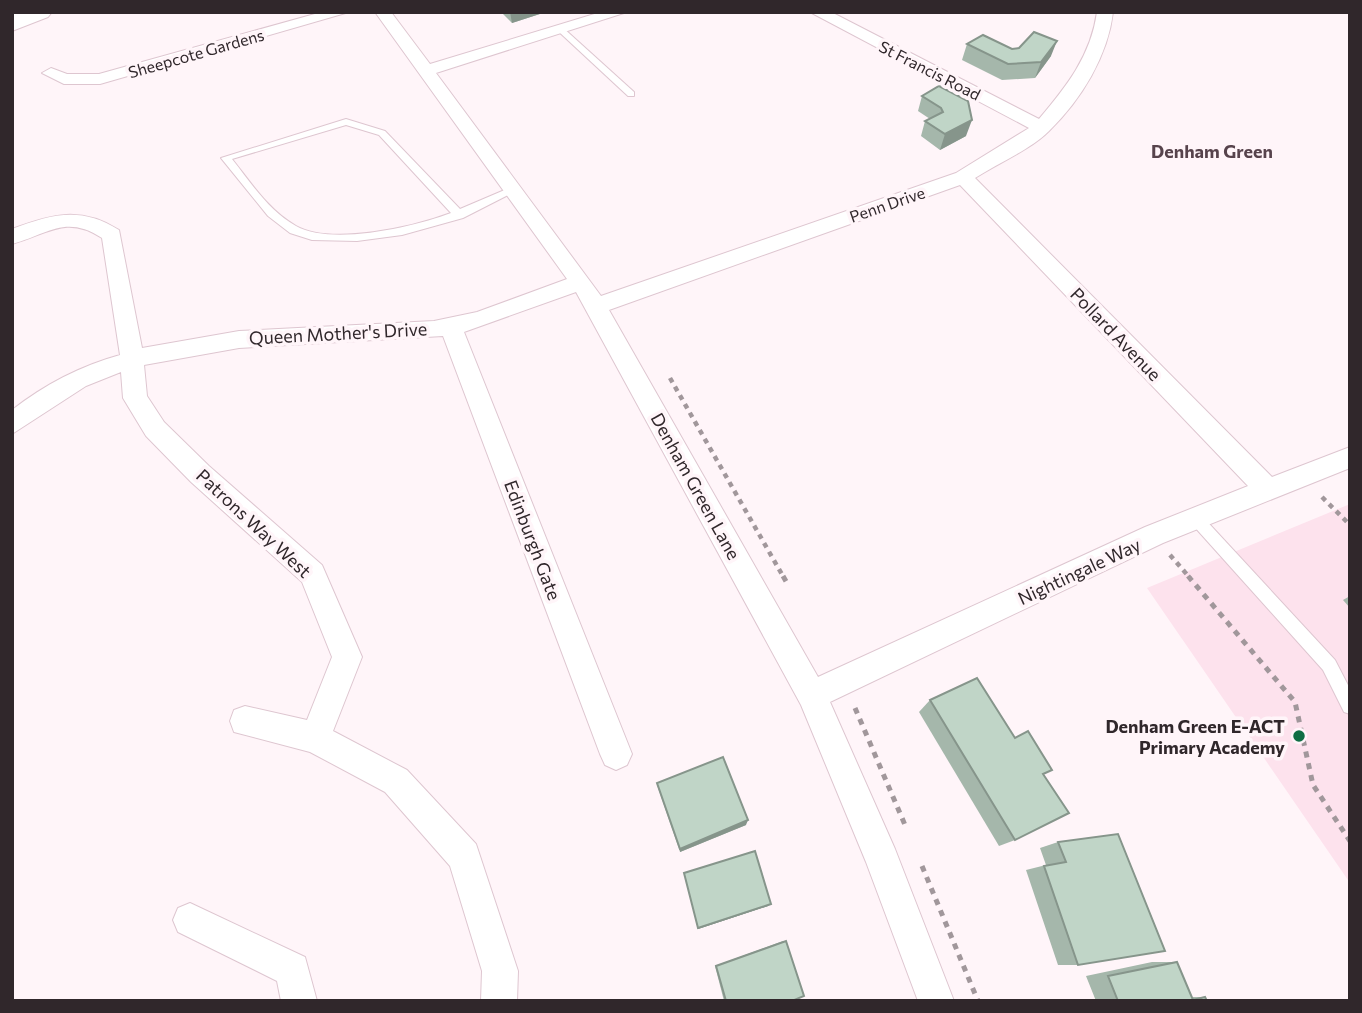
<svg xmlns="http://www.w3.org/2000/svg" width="1362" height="1013" viewBox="0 0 1362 1013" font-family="Commissioner,sans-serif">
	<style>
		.built { fill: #fde2ed }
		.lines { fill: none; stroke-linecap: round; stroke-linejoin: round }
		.lane-casing { stroke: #dec6d0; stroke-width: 2 }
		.street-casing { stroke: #dec6d0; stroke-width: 2 }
		.primary-casing { stroke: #dec6d0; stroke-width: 2 }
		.path-far1 { stroke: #a1979b; stroke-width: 4.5; stroke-dasharray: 5 5; stroke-linecap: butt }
		.path { stroke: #a1979b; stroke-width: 5; stroke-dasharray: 6 6; stroke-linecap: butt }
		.lane { fill: #fff; fill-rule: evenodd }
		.street { fill: #fff; fill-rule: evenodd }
		.primary { fill: #fff; fill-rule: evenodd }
		.wall { fill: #a5b7ab }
		.shaded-wall { fill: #86958b }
		.building { fill: #c0d5c7; stroke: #86958b; stroke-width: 2 }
		.poi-dot { fill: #0f6e44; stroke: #fff5f9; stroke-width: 2.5 }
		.labels { text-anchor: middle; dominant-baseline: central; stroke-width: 7; stroke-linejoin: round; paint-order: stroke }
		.far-street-label { font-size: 16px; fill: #30272b; stroke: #fff5f9 }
		.far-quarter-label { font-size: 18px; font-weight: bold; fill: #57434c; stroke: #fff5f9 }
		.street-label { font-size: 18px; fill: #30272b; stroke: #fff5f9 }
		.poi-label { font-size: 18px; font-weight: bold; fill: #30272b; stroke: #fff5f9; text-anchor: end }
	</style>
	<rect width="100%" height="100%" fill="#fff5f9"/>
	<polygon class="built" points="1350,504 1350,883 1147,588"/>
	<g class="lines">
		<defs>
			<g id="lane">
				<polygon points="561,26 634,92 634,96 628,96 558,31 557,29"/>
				<path d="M346,119L385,131L460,209L507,189H515L516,191L463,218L402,235L357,241L312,240L290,233L268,216L221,158ZM346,125L379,135L451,213C414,227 332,246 296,226C269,211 251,183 232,159Z"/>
				<polygon points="1196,513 1201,515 1335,660 1350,689 1350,714 1344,712 1323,670 1191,523 1189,519 1191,515"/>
			</g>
			<g id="street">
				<polygon points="322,12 349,12 100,84 64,84 42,73 51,68 67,74 99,74"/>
				<path d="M375,12H391L430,64L601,12H627L436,73L601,296L956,173L1029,128L810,12H831L1039,119C1066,87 1091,56 1097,12H1113C1108,56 1081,100 1049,131C1030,150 998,163 975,178L1272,477L1350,447V468L1163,543L830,702L895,849L954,1001H918L866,862L801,705L576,292L464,332L632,754L627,765L616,770L605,765L600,754L443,336L239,348L144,365L147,396L164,422L209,466L322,565L362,657L333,731L407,770L476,844L518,971L517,1001H481L482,971L450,866L385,792L310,752L234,732L230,721L234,710L245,706L307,720L332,657L302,582L191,482L146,436L123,398L121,372L86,386L12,434V410C44,385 80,366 120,355L102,238C66,214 48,234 12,244V229C52,214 81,206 119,230L142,348L239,331L434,321L477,312L567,279ZM960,185L1248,486L1145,527L818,677L609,310Z"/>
				<polygon points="190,903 305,957 317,1001 281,1001 277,981 178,932 173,920 178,908"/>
			</g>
			<polygon id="primary" points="19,12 52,12 48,17 12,31 12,15"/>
		</defs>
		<use href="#lane" class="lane-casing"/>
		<use href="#street" class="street-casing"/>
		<use href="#primary" class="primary-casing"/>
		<g class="path-far1">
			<polyline points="670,378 784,578"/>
			<polyline points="1322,497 1350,525"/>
			<polyline points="1170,555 1190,578"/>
		</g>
		<g class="path">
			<polyline points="783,576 787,583"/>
			<polyline points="1188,576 1295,702 1313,785 1350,841"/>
			<polyline points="855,708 905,825"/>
			<polyline points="922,866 978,1001"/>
		</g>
		<use href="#lane" class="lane"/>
		<use href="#street" class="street"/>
		<use href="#primary" class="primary"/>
	</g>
	<g class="wall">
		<polygon points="503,12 546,12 512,23 503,14"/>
		<polygon points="967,44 1012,49 1051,56 1035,78 1002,80 962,60"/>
		<polygon points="939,86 966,136 940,150 921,136 925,121 930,119 918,111 922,96"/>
		<polygon points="1350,596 1350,608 1343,600"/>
		<polygon points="930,700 1015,738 1044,774 1015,840 999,846 919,712"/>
		<polygon points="657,783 746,825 680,852 658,788"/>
		<polygon points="1118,834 1078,965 1058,965 1026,870 1046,865 1040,848 1058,842"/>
		<polygon points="684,873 768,906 698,929"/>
		<polygon points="783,941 792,1001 724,1001 715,966"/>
		<polygon points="1152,962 1177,962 1192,997 1205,997 1207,1001 1096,1001 1086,976"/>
	</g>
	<g class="shaded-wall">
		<polygon points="510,12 546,12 512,23"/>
		<polygon points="1057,41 1051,56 1035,78 1041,62"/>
		<polygon points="972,120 966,136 940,150 945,134"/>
		<polygon points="748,820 746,825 680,852 680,849"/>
		<polygon points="771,904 768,906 698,929 698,928"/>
	</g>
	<g class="building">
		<polygon points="1034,32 1057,41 1041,62 1008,64 967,44 983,35 1012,49 1019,48"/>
		<polygon points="939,86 968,101 972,120 945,134 925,121 943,112 941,108 922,96"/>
		<polygon points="977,678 1015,738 1028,731 1052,770 1043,774 1069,813 1015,840 930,700"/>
		<polygon points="723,757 748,820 680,849 657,783"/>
		<polygon points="1118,834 1165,951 1078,965 1044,866 1066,862 1058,842"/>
		<polygon points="755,851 771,904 698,928 684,873"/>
		<polygon points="786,941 804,996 792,1001 726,1001 716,966"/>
		<polygon points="1177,962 1193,1000 1205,997 1207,1001 1118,1001 1108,976"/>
	</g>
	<circle class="poi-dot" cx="1299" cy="736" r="7"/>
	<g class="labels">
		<g class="far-street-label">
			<text transform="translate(196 53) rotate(-16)">Sheepcote Gardens</text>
			<text transform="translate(930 70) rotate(27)">St Francis Road</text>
			<text transform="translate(887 204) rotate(-19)">Penn Drive</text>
		</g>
		<g class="far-quarter-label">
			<text x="1212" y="151">Denham Green</text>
		</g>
		<g class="street-label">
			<text transform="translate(338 333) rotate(-3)">Queen Mother's Drive</text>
			<text transform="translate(1116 334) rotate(46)">Pollard Avenue</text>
			<text transform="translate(696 486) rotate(61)">Denham Green Lane</text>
			<text transform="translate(254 523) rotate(43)">Patrons Way West</text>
			<text transform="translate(533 540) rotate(69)">Edinburgh Gate</text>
			<text transform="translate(1079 571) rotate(-25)">Nightingale Way</text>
		</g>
		<g class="poi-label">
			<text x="1285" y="726">Denham Green E-ACT<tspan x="1285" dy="21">Primary Academy</tspan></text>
		</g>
	</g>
	<rect width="1362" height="1013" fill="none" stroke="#30272b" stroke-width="28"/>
</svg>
